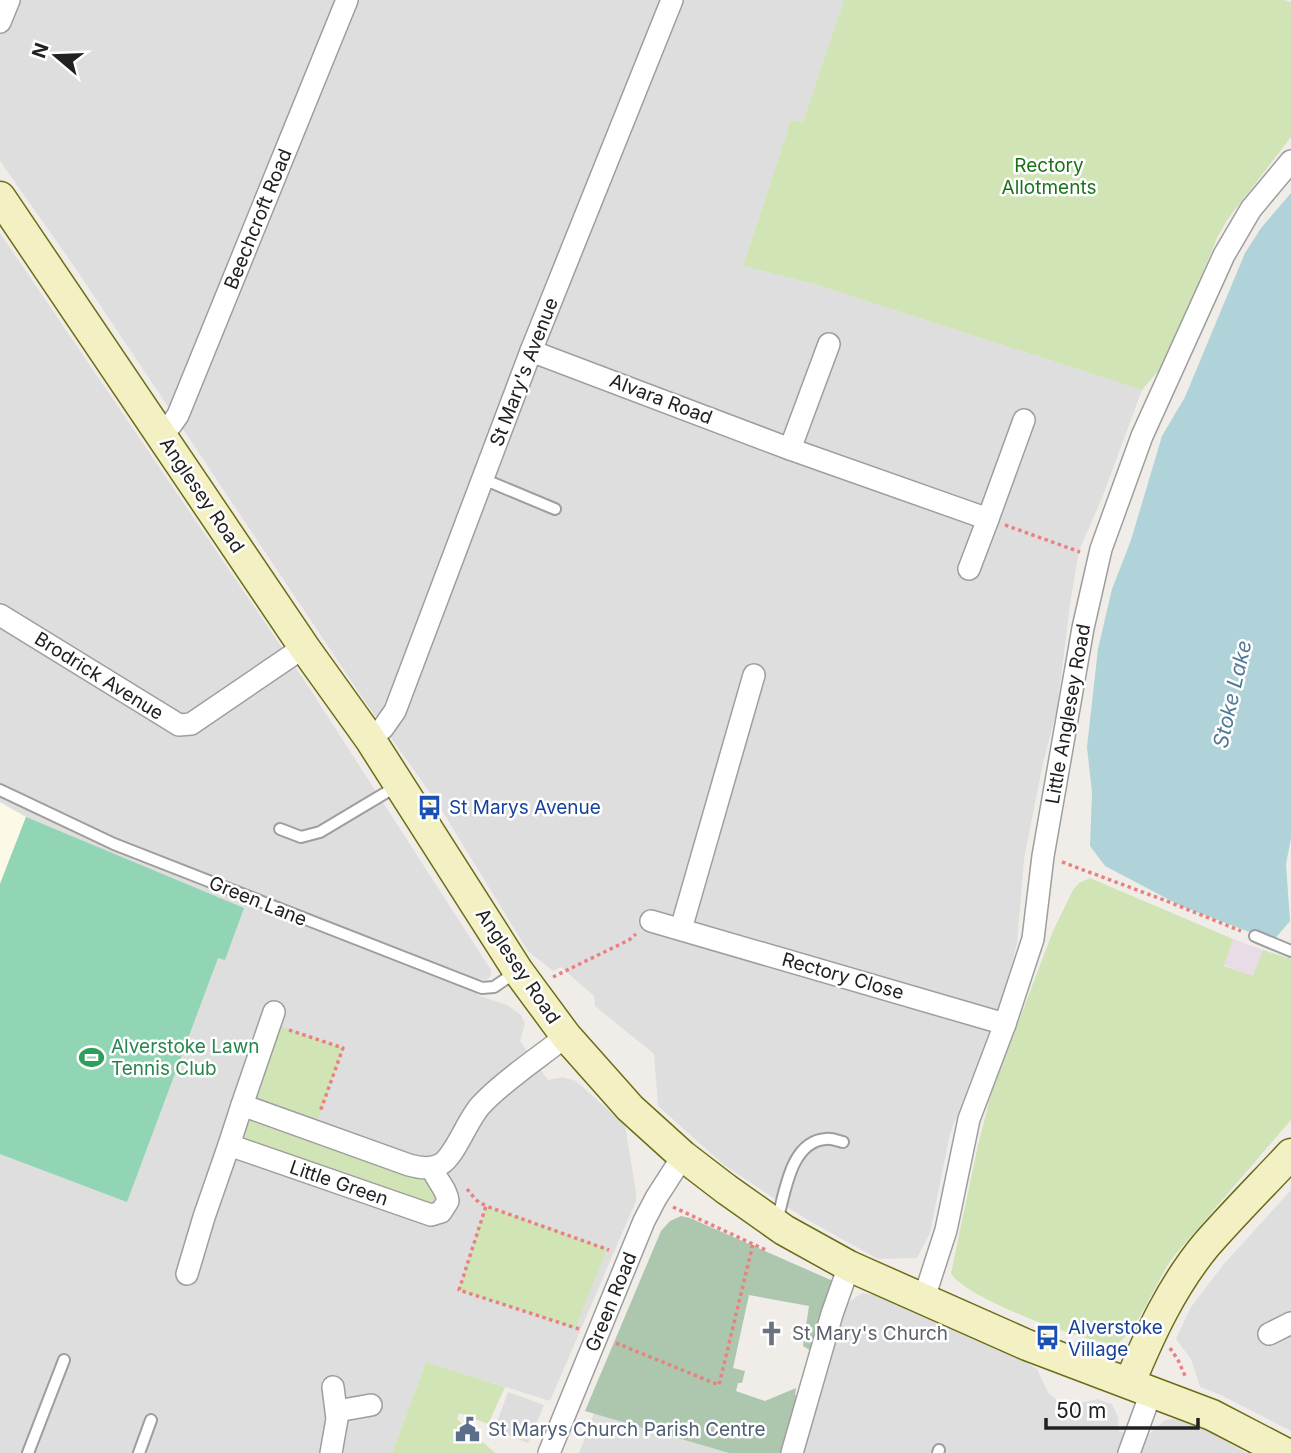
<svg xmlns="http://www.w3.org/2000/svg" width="1291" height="1453" viewBox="0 0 1291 1453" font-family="Inter,sans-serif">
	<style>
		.residential { fill: #dfdede }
		.industrial { fill: #e8dce7 }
		.education { fill: #fcfae6 }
		.grass { fill: #d0e4b5 }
		.cemetery { fill: #adc6ae }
		.pitch { fill: #91d5b4 }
		.parking { fill: #ddd }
		.water { fill: #afd3d8 }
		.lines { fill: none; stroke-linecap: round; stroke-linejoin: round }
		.lane-casing { stroke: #9e9e9e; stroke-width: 14 }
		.street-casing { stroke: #9e9e9e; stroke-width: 24 }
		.secondary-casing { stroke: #6c6d13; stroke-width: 33 }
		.path { stroke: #ea8180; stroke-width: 3.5; stroke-dasharray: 3.5 3.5; stroke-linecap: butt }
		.lane { stroke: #fff; stroke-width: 10 }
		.street { stroke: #fff; stroke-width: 21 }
		.secondary { stroke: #f3f1c4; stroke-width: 30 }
		.labels { text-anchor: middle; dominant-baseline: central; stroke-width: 5; stroke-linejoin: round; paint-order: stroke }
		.park-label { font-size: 19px; fill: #1b741a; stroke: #fff }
		.street-label { font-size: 19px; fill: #212121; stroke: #fff }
		.transit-label { font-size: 19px; fill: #164399; stroke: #fff; text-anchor: start }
		.leisure-label { font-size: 19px; fill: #27864d; stroke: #fff; text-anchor: start }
		.worship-label { font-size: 19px; fill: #5b616d; stroke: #fff; text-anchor: start }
		.service-label { font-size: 19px; fill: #4e5e75; stroke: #fff; text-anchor: start }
		.water-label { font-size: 21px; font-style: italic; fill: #517a97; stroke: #fff }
	</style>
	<rect width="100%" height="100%" fill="#f0ede9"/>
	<g class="residential">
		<polygon points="0,0 844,0 803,123 791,120 743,266 814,284 1142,390 1102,498 1079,551 1070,605 1057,710 1043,763 1024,859 1017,943 1013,960 1000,1003 950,1134 930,1233 917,1258 878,1259 804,1218 724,1165 658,1106 654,1054 595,1006 594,996 561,967 553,971 528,951 436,801 366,703 76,269 0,161"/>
		<polygon points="0,233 308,686 491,970 491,976 486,980 480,979 477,995 507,1005 521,1015 525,1024 520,1041 548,1080 563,1077 576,1081 625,1125 636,1192 636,1201 550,1401 426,1362 392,1453 0,1453"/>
		<polygon points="1291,1190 1291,1431 1221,1395 1200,1387 1191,1359 1176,1339 1191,1307 1224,1264"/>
		<polygon points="862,1293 875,1295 1021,1359 1037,1369 1049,1394 1060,1402 1073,1405 1097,1399 1112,1404 1118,1417 1119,1431 1145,1438 1165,1420 1180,1418 1199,1425 1246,1453 801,1453 845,1305"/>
		<polygon points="594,1413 729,1453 579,1453"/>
	</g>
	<polygon class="industrial" points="1233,939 1263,950 1254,977 1224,965"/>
	<polygon class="education" points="0,802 26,817 0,884"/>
	<g class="grass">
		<polygon points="844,0 1284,0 1291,2 1291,137 1227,220 1217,238 1173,345 1159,370 1142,390 814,284 743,266 791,120 803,122"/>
		<path d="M1090,878L1233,939L1224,966L1253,976L1263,950L1291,959V1120L1174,1256C1157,1278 1137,1334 1116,1344C1088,1344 962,1297 951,1273L978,1145L991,1094L1053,931L1073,890L1079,883Z"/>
		<polygon points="271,1023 343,1048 314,1130 425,1168 444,1209 229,1145"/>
		<polygon points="486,1206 607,1249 575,1328 459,1290"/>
		<polygon points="426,1362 505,1387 488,1424 459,1413 457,1419 495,1453 392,1453"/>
	</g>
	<polygon class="cemetery" points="681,1216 690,1218 833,1281 813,1352 803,1346 809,1306 749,1295 733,1368 745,1371 742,1383 738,1383 736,1391 765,1401 796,1388 795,1395 799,1396 782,1453 729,1453 585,1411 661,1231 670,1221"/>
	<polygon class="pitch" points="26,817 244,908 225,960 218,958 127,1202 0,1154 0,884"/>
	<polygon class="parking" points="508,1392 544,1405 528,1443 494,1430"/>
	<polygon class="water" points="1291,193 1291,838 1286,864 1290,921 1273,941 1181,906 1105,866 1090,846 1092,793 1087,747 1098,649 1112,589 1131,540 1162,436 1185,397 1245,253 1261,228"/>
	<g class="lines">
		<defs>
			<g id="lane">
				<polyline points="483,479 555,509"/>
				<polyline points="0,790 114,844 482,988 494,987 516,972"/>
				<polyline points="280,829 301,837 320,832 397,786"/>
				<polyline points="1255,936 1291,951"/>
				<path d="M777,1221C785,1194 790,1141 826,1139C832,1138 838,1141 843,1142"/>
				<polyline points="28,1453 64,1360"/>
				<polyline points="139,1453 151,1420"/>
				<polyline points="938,1453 939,1450"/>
			</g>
			<g id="street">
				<polyline points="0,22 9,0"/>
				<polyline points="531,351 790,449 988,519 1024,420"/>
				<polyline points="160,432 171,425 178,415 347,0"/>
				<polyline points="790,449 829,344"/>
				<polyline points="969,569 988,519"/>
				<polyline points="0,615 179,725 191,724 304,647"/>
				<polyline points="370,739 383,728 395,711 531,351 672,0"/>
				<polyline points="651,921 1005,1024"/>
				<polyline points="681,929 754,675"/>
				<polyline points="242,1105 274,1012"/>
				<path d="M432,1168C436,1180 447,1189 448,1201L441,1212L431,1215L229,1145L242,1105L409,1165C420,1168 431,1170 441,1164C455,1156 467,1120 481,1105C503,1081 540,1057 566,1036"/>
				<polyline points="187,1274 204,1217 229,1145"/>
				<polyline points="924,1298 946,1230 969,1119 1005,1024 1033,939 1043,856 1083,628 1101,549 1142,436 1224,255 1251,209 1291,161"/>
				<polyline points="1269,1334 1291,1323"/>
				<polyline points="337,1411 371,1405"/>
				<polyline points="331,1453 337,1419 333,1387"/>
				<polyline points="549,1453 644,1221 656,1198 683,1156"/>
				<polyline points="792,1453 832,1314 849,1266"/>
				<polyline points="1129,1453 1152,1390"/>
			</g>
			<g id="secondary">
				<polyline points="0,197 304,647 370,739 518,971 566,1036 630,1108 683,1156 726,1189 784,1230 849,1266 1027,1345 1212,1415 1285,1453"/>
				<path d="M1130,1382C1150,1334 1172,1286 1206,1245C1233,1214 1263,1184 1291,1154"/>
			</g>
		</defs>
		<use href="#lane" class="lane-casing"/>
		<use href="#street" class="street-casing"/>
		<use href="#secondary" class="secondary-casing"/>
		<g class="path">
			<polyline points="1005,525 1080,552"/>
			<polyline points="1062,862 1164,900 1241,931"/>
			<polyline points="553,977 629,940 636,934"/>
			<polyline points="289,1030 343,1048 320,1112"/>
			<polyline points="467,1189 476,1200 486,1206"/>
			<polyline points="673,1207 768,1251"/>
			<polyline points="579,1329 459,1290 486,1206 609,1250"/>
			<polyline points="616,1343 719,1385 753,1244"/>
			<polyline points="1170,1348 1178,1360 1186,1378"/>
		</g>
		<use href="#lane" class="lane"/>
		<use href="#street" class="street"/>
		<use href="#secondary" class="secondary"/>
	</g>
	<defs>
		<symbol id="bus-bare" viewBox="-9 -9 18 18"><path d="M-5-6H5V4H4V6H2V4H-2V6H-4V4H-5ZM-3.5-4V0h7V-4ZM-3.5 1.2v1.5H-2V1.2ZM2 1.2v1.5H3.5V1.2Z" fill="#1a4fb4" stroke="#fff" stroke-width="2.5" paint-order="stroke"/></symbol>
		<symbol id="stadium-bare" viewBox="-9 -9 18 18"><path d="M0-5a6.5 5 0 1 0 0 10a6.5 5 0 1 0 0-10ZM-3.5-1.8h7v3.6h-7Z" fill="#2e9e5b" stroke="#fff" stroke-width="2.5" paint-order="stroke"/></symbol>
		<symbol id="church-bare" viewBox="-9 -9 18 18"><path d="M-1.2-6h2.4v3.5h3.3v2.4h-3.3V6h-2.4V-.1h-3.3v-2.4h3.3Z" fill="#6b7280" stroke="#fff" stroke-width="2.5" paint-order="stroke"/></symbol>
		<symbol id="civic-bare" viewBox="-9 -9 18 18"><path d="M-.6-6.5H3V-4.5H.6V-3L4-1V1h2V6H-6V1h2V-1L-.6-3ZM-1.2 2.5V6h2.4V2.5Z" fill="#5c6f8a" stroke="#fff" stroke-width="2.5" paint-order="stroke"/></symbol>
	</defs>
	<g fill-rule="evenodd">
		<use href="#bus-bare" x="412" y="790" width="35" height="35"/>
		<use href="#stadium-bare" x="74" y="1040" width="35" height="35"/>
		<use href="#church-bare" x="754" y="1316" width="35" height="35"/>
		<use href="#bus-bare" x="1030" y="1320" width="35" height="35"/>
		<use href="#civic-bare" x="450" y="1412" width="35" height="35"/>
	</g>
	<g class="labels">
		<g class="park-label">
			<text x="1049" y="165">Rectory<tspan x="1049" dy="22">Allotments</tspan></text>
		</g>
		<g class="street-label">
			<text transform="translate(258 219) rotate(-68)">Beechcroft Road</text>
			<text transform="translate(524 372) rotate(-69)">St Mary's Avenue</text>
			<text transform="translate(661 399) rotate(21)">Alvara Road</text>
			<text transform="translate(202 495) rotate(56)">Anglesey Road</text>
			<text transform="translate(99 676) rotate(32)">Brodrick Avenue</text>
			<text transform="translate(1068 714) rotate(-80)">Little Anglesey Road</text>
			<text transform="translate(258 901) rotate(22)">Green Lane</text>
			<text transform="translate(518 966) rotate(56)">Anglesey Road</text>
			<text transform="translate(843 976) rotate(16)">Rectory Close</text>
			<text transform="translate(339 1183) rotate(19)">Little Green</text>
			<text transform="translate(611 1302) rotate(-68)">Green Road</text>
		</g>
		<g class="transit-label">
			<text x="449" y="807">St Marys Avenue</text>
			<text x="1068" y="1327">Alverstoke<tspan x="1068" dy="22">Village</tspan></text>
		</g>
		<g class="leisure-label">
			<text x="111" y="1046">Alverstoke Lawn<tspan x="111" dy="22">Tennis Club</tspan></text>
		</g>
		<g class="worship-label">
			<text x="792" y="1333">St Mary's Church</text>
		</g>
		<g class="service-label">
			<text x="488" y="1429">St Marys Church Parish Centre</text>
		</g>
		<g class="water-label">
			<text transform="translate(1232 694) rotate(-77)">Stoke Lake</text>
		</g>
	</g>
	<g transform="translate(56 56) rotate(289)" stroke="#ffffff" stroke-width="5" paint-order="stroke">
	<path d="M0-5L12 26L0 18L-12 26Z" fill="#212121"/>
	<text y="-10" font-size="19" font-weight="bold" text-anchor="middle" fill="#212121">N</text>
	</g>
	<path d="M1046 1418v10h152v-10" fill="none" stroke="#212121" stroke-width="3.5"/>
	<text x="1056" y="1418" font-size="21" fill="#212121" stroke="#ffffff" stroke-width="5" paint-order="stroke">50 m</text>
</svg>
